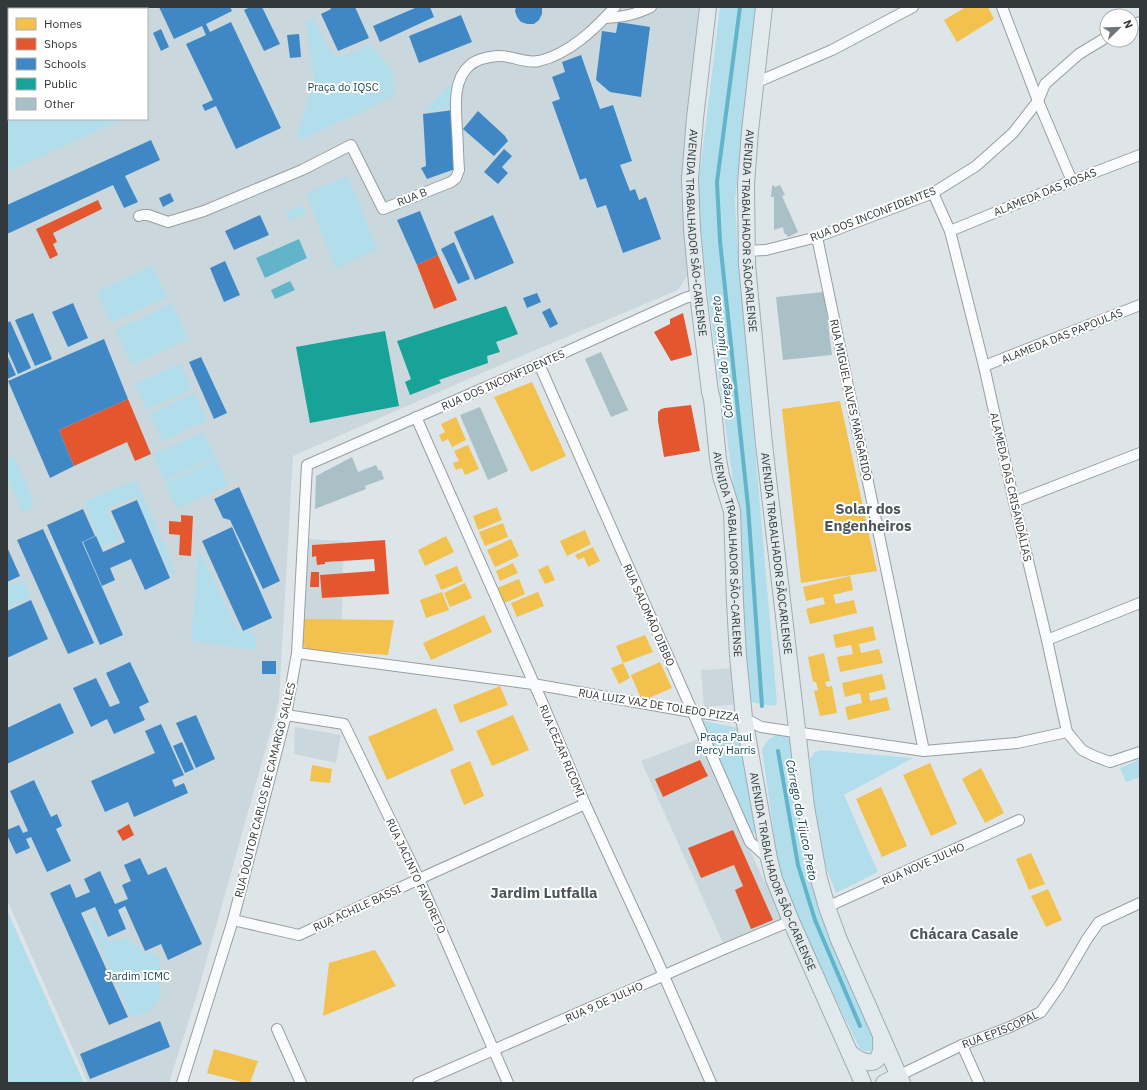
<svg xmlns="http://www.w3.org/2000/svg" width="1147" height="1090" viewBox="0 0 1147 1090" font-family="'IBM Plex Sans',sans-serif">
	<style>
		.built { fill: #cad8dd; fill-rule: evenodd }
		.green { fill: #b2deec }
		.water { fill: #62b4c9 }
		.homes { fill: #f2c14e }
		.shops { fill: #e4572e }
		.schools { fill: #3f88c5 }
		.public { fill: #17a398 }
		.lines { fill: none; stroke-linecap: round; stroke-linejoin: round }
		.stream { stroke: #62b4c9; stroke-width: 4 }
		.building { fill: #a8c0c6 }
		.minor-casing { stroke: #999e9f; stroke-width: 12 }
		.primary-casing { stroke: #9dadb3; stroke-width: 18 }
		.minor { stroke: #fafbfc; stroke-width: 10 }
		.primary { stroke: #e1e9ec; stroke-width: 16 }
		.labels { text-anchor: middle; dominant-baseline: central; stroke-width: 4; stroke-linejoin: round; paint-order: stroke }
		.park-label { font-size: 11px; fill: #184754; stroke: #fff }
		.street-label { font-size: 11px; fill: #33383a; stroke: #fff }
		.water-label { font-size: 12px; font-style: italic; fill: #10414d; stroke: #fff }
		.district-label { font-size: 15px; font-weight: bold; fill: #4b5659; stroke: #fff }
	</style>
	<rect width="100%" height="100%" fill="#dee5e8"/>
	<g class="built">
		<path d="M7,7H699L681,193L687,276L678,290L505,363L293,456L279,701L196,998L169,1083H88L7,900ZM9,9H147V119H9Z"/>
		<polygon points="308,539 344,541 341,645 302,619"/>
		<polygon points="735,668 739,704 704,707 701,670"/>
		<polygon points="295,727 341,735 336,763 294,754"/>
		<polygon points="698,739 782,919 723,943 641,761"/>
	</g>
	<g class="green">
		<polygon points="720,7 760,7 747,103 735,200 737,240 777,702 775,706 749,702 742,638 732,475 709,303 697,196"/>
		<polygon points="313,18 331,51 335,57 347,55 370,44 393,71 394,96 300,141 298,133 314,78 306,22"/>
		<polygon points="9,38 9,119 124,119 7,172 7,39"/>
		<polygon points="451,83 451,108 423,112"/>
		<polygon points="348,176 377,249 336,269 306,193"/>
		<polygon points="303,205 306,213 291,221 285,212"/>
		<polygon points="152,266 167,297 111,323 97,292"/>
		<polygon points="172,303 188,339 132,365 115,330"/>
		<polygon points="180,363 192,389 147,410 135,384"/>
		<polygon points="194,393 207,420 163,441 150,414"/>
		<polygon points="204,432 215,458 164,480 153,454"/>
		<polygon points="14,456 33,500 31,509 26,512 22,511 7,477 7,459"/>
		<polygon points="217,459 228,485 177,509 165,483"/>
		<polygon points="136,480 176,573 171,575 136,496 107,509 120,540 102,547 83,502"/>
		<polygon points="199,549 238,631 257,634 255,650 191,641"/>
		<polygon points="23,579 31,598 7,608 7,587"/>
		<polygon points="696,719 742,729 760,832 756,834 748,831"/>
		<path d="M778,734L791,736L800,811L876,1041C873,1051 871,1054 860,1049C843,1014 826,980 809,944C797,918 784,892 778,864L762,749L769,739Z"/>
		<polygon points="821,750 913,758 844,795 878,872 836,893 825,865 814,811 810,759 815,752"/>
		<polygon points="1140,759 1140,777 1126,782 1120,768"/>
		<polygon points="7,910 84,1083 7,1083"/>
		<polygon points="90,916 95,921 107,941 116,940 125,938 137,946 144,954 154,953 160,959 161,997 149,1011 134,1016 130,1013 88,919"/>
	</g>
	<g class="water">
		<polygon points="299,239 307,258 265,278 256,258"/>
		<polygon points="290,281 295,290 275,299 271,290"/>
	</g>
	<g class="homes">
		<polygon points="966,7 988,7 994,19 957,42 944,20"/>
		<polygon points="532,382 566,456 531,472 494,397"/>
		<polygon points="840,401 877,571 801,583 782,409"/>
		<polygon points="456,417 466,440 452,447 448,439 442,442 439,435 445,432 441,424"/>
		<polygon points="468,445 479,469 465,475 462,468 456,470 453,463 459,461 454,451"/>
		<polygon points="497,507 502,520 478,530 473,516"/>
		<polygon points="503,523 508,537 485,546 479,532"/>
		<polygon points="585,530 591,544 567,556 560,541"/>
		<polygon points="446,536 454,552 425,566 418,550"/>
		<polygon points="511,539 519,556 495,567 487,550"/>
		<polygon points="593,547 600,561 588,567 584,557 578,560 575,555"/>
		<polygon points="513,563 518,573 500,581 496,571"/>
		<polygon points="548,565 555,580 545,584 538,570"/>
		<polygon points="457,566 463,581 441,590 435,575"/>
		<polygon points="850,576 853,590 833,595 836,604 854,600 857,613 810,624 806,609 825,604 823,597 806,601 803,587"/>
		<polygon points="519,579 525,594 502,604 495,589"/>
		<polygon points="465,583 472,598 450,607 444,593"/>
		<polygon points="442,592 449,610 426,618 420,600"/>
		<polygon points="538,592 544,606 517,617 511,603"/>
		<polygon points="484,615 492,632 431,660 423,643"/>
		<polygon points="302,619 394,620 388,655 307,650 302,644"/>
		<polygon points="873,626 876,640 859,644 861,653 879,649 883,663 840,672 837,657 853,654 851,645 836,648 833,635"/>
		<polygon points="645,635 653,652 623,663 630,678 619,684 611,668 623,663 616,646"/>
		<polygon points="824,653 830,681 825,682 827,687 832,686 837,713 820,716 814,691 818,690 816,682 813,682 808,657"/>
		<polygon points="660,662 672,688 642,701 631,675"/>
		<polygon points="882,674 886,689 869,693 870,701 887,697 890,710 848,720 845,707 862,703 860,693 845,697 842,683"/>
		<polygon points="500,686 508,705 460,723 453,705"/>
		<polygon points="436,708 454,750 387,780 368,737"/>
		<polygon points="513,715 529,750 492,766 476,731"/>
		<polygon points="470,761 484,796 464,805 450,770"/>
		<polygon points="930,763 957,824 931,836 903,775"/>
		<polygon points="312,765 332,769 330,783 310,781"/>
		<polygon points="981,768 1004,813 985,823 962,779"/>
		<polygon points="881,787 907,846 882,857 856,799"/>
		<polygon points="1031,853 1045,884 1029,890 1016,859"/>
		<polygon points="1048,889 1062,920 1046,927 1031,896"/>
		<polygon points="375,950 396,986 323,1016 329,963"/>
		<polygon points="214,1049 258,1061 250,1083 246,1083 207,1073"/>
	</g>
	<g class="shops">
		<polygon points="98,200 102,209 53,233 57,242 53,244 58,255 50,259 36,229"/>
		<polygon points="438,255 457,300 434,309 417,265"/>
		<polygon points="683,313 692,355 671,361 654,332 670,324 670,319"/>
		<polygon points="128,399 151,454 135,461 127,442 74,466 59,430"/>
		<polygon points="691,405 700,451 664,457 658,421 658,412 661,409 665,408"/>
		<polygon points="181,515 193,516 191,556 179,555 180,535 169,534 169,521 181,522"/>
		<polygon points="385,540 389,594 322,598 320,575 375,571 374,559 325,562 325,564 317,565 316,556 312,557 312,545"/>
		<polygon points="311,572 319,572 319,587 310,587"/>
		<polygon points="700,760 708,776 663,797 655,779"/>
		<polygon points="129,824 134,835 123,841 117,831"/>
		<polygon points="733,830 773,920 751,929 735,890 743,886 734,865 701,878 688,848"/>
	</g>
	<g class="schools">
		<polygon points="159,7 230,7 232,11 206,24 210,32 231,22 281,128 236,149 216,106 205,111 202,105 213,100 186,44 206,35 202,26 174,39"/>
		<polygon points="250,7 262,7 280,44 264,51 244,10"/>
		<polygon points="330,7 355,7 369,38 338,51 321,14 331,9"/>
		<polygon points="414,7 430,7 434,17 380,42 373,26 415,8"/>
		<polygon points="516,7 542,7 542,14 539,20 534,24 527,24 521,22 517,17 515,11"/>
		<polygon points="461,15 472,42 419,63 409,36"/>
		<polygon points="618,22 650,27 641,97 610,92 596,80 602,31 616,33"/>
		<polygon points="161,29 169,47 161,51 153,33"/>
		<polygon points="299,34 301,57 290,58 287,35"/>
		<polygon points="581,55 600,109 613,105 632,161 620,165 630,191 635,189 639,200 646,197 661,239 623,253 606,205 597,208 586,178 580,180 552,102 560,99 552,77 565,72 562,62"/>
		<polygon points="453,110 455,169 427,179 421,168 426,166 423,114"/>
		<polygon points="478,111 505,136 508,141 494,156 463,129"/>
		<polygon points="151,140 160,160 125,176 138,202 124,208 113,185 7,234 7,205"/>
		<polygon points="504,149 512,156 502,167 508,173 498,184 484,172"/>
		<polygon points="170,193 174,201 163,207 159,198"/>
		<polygon points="420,211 438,255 417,265 397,220"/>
		<polygon points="260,215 269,235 234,250 225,231"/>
		<polygon points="493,215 514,263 475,280 454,232"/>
		<polygon points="454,242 470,279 458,284 441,249"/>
		<polygon points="225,261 240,295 224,302 210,268"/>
		<polygon points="537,293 541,302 527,308 523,298"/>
		<polygon points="73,303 88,338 68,347 52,312"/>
		<polygon points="550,308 558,324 550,328 542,312"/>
		<polygon points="33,313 52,359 35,366 15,320"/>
		<polygon points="10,321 31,368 18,374 7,349 7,323"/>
		<polygon points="104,339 128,399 59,430 74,466 50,478 8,381"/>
		<polygon points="7,355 16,375 7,379"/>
		<polygon points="201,357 227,413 214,419 189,362"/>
		<polygon points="239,487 280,581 263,589 230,520 223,518 214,499"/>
		<polygon points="137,500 170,578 145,590 131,559 110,568 115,580 102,586 83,542 96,536 103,552 125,542 111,511"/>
		<polygon points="83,509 95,536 82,542 123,635 100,645 47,525"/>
		<polygon points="232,527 272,618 243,631 202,541"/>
		<polygon points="43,529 94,643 68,654 17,540"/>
		<polygon points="7,547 20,576 7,582"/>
		<polygon points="31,600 48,639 7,658 7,611"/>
		<rect x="262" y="661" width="14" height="13"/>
		<polygon points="130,662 149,702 139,707 145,720 114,734 107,719 91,727 73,688 96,678 110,707 120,703 106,673"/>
		<polygon points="60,703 74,733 7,764 7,728"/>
		<polygon points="196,715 215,759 196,768 176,723"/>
		<polygon points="161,724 184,775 172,780 175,787 184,783 188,793 134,817 128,802 105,812 91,781 155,753 145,731"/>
		<polygon points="182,742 194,769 185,773 173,746"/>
		<polygon points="34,780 51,817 57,814 62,826 56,829 71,861 47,872 31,837 26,839 30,848 16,854 7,835 7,830 19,825 23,833 28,831 10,791"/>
		<polygon points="140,858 148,875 166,867 202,944 168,960 161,944 145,951 125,906 118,910 126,929 108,937 95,907 81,913 128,1017 109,1025 50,893 70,884 76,898 90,892 84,879 100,871 115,904 128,899 122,885 131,881 124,865"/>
		<polygon points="160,1021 170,1047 90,1079 80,1054"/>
	</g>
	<g class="public">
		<polygon points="506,306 518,334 496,342 500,352 487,356 488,363 439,380 441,383 410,395 405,382 411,379 397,341"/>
		<polygon points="385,331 399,406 310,423 296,347"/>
	</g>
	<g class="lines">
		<g class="stream">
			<polyline points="740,7 717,182 720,241 748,506 762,706"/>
			<polyline points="778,751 798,865 815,920 860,1026"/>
		</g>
	</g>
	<g class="building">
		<polygon points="773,185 775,187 780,185 785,195 782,196 798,232 788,237 787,235 784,233 783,227 774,230 774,197 771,197 772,186"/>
		<polygon points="824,292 832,355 783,360 776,297"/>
		<polygon points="601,352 628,410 611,417 585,359"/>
		<polygon points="480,407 508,471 488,480 460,415"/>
		<polygon points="352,457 358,472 376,465 379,471 381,470 384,479 365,486 366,489 315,509 316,476"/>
	</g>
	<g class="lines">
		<defs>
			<g id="minor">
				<polyline points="1002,7 1038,101 1072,181"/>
				<path d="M605,18C623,17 634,15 651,7"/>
				<polyline points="1131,26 1140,22"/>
				<polyline points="755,83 832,50 913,7"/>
				<polyline points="933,193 950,231 984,366 1014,502 1047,640 1067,732 1082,750 1094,756 1110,762 1140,752"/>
				<path d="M139,216L143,215H148L168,222L204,211L302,170L351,145L383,209L451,182L456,178L459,170C458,157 458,143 457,130C456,110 452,81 469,66C476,59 487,57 497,56C513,55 523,64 539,61C569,54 595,29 615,7"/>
				<polyline points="950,231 1072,181 1140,155"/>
				<polyline points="817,237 924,751"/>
				<polyline points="748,251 766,250 817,237 933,193 976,166 1013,133 1038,101 1045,84 1079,54 1107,37"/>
				<polyline points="539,364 750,842 769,859"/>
				<polyline points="984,366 1140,305"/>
				<polyline points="416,417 543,704 585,804 657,960 711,1083"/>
				<polyline points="1014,502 1140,453"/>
				<polyline points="1047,640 1140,603"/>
				<polyline points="297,653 533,684 692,712 744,718 761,727 924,751 1017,743 1067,732"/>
				<polyline points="286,715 344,724 419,879 508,1083"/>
				<polyline points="827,907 1019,820"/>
				<polyline points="233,920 299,935 419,879 585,804"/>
				<polyline points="277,1029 301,1083"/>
				<polyline points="962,1045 979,1083"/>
				<path id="s1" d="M898,1076L962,1045L1010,1027L1041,1012L1060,985L1087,939L1099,922L1140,903"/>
				<polyline points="182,1083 233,920 286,715 297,653 307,465 539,364 685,298 698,294"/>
				<polyline points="418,1083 724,949 791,921"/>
			</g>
			<g id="primary">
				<path id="s2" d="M708,7L695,118L690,179L692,229L698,294L710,392L712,399L718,459L721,476L732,511L735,602L738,656L744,718L769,859L774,879L791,921L863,1083"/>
				<path id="s3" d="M764,7L750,131L746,184L747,265L764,444L806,807L819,879L827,907L839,940L902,1083"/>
				<path d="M850,1053C858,1060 875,1069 880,1054C882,1049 881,1043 881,1037"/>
				<polyline points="884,1083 898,1076"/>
			</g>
		</defs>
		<use href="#minor" class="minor-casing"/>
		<use href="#primary" class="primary-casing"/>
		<use href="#minor" class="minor"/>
		<use href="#primary" class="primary"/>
	</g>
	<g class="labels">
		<g class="park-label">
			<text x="343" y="87">Praça do IQSC</text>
			<text x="726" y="737">Praça Paul<tspan x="726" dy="13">Percy Harris</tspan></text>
			<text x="138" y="976">Jardim ICMC</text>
		</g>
		<g class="street-label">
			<text transform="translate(1045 192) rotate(-22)">ALAMEDA DAS ROSAS</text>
			<text transform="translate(412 197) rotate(-22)">RUA B</text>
			<text transform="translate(873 214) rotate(-21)">RUA DOS INCONFIDENTES</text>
			<text stroke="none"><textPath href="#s3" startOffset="225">AVENIDA TRABALHADOR SÃOCARLENSE</textPath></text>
			<text stroke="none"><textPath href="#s2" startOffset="227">AVENIDA TRABALHADOR SÃO-CARLENSE</textPath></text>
			<text transform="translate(1062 336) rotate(-22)">ALAMEDA DAS PAPOULAS</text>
			<text transform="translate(503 380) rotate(-24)">RUA DOS INCONFIDENTES</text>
			<text transform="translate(851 400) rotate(78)">RUA MIGUEL ALVES MARGARIDO</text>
			<text transform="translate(1011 487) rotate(77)">ALAMEDA DAS CRISANDÁLIAS</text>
			<text stroke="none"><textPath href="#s3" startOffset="549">AVENIDA TRABALHADOR SÃOCARLENSE</textPath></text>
			<text stroke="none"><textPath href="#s2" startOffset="551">AVENIDA TRABALHADOR SÃO-CARLENSE</textPath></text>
			<text transform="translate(649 615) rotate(66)">RUA SALOMÃO DIBBO</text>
			<text transform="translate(659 705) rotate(9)">RUA LUIZ VAZ DE TOLEDO PIZZA</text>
			<text transform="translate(562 751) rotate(67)">RUA CEZAR RICOMI</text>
			<text transform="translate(265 790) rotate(-76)">RUA DOUTOR CARLOS DE CAMARGO SALLES</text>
			<text transform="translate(923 864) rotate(-24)">RUA NOVE JULHO</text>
			<text stroke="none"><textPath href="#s2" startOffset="875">AVENIDA TRABALHADOR SÃO-CARLENSE</textPath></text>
			<text transform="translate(416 876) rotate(65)">RUA JACINTO FAVORETO</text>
			<text transform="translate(357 908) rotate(-25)">RUA ACHILE BASSI</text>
			<text transform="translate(604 1002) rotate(-24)">RUA 9 DE JULHO</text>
			<text stroke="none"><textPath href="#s1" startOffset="112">RUA EPISCOPAL</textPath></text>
		</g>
		<g class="water-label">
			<text transform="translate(722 357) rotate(-96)">Córrego do Tijuco Preto</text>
			<text transform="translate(802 820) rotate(79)">Córrego do Tijuco Preto</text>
		</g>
		<g class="district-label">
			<text x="868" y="508">Solar dos<tspan x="868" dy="17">Engenheiros</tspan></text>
			<text x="544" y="892">Jardim Lutfalla</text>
			<text x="964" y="933">Chácara Casale</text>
		</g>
	</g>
	<rect width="1147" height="1090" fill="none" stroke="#33383a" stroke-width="16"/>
	<rect x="8" y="8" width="140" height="112" fill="#ffffff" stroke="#adafb0"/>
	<rect x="16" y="18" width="20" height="12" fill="#f2c14e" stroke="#adafb0"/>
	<text x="44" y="28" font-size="12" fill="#33383a">Homes</text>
	<rect x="16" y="38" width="20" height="12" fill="#e4572e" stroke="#adafb0"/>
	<text x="44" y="48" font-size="12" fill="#33383a">Shops</text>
	<rect x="16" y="58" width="20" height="12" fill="#3f88c5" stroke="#adafb0"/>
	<text x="44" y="68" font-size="12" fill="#33383a">Schools</text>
	<rect x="16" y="78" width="20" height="12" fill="#17a398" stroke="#adafb0"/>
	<text x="44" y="88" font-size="12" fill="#33383a">Public</text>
	<rect x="16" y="98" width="20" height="12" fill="#a8c0c6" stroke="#adafb0"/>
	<text x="44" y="108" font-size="12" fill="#33383a">Other</text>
	<g transform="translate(1119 28) rotate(67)"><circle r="19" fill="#ffffff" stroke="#adafb0"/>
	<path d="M0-3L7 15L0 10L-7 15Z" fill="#6f7577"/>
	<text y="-6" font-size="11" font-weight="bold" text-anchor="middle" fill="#33383a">N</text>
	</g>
</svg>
